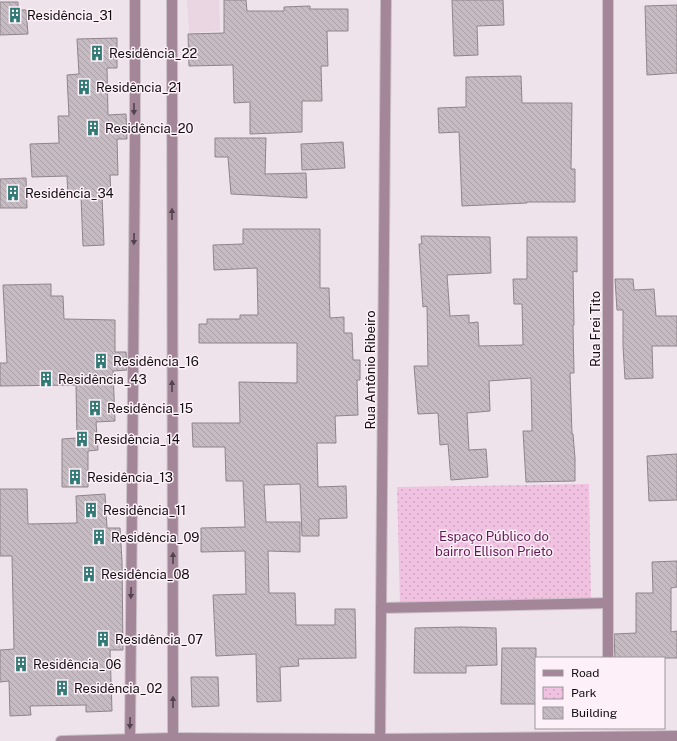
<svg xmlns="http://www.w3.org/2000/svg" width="677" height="741" viewBox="0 0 677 741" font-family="'Public Sans',sans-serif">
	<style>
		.built { fill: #e9d6e2 }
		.park { fill: url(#park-dots) }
		.building { fill: url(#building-back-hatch); stroke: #8f848b }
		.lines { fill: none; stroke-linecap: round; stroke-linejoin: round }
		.minor-casing { stroke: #cbc1c8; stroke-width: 12 }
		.minor { stroke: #a38799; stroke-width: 10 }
		.oneway { fill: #52444d }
		.labels { text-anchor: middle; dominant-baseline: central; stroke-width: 3; stroke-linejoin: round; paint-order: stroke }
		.poi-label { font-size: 13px; fill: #100d0f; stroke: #fdf0f8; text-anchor: start }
		.street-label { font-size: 13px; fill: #100d0f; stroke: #fdf0f8 }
		.park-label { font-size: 13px; fill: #631951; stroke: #fdf0f8 }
	</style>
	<defs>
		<pattern id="park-dots" width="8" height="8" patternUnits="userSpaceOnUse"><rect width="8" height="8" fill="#f0c1e0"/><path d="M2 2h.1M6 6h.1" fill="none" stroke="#cda5bf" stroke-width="1.8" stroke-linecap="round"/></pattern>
		<pattern id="building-back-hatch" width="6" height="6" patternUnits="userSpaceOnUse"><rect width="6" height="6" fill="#c6bbc2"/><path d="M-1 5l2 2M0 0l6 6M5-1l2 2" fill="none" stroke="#a9a0a6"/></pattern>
	</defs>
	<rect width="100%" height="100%" fill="#efe3eb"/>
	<polygon class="built" points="187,0 219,0 220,31 189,33"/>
	<polygon class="park" points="589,484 591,601 400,604 397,487"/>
	<g class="building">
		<polygon points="224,0 246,0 247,11 284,11 284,7 310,6 310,9 348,9 348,31 327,31 328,66 321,66 322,101 302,101 302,132 250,134 250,102 234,103 233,65 189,66 188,34 224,33"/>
		<polygon points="452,0 503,0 504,25 477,26 478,55 454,56"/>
		<polygon points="0,2 18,2 18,10 26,10 28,34 0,35"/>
		<polygon points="677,5 677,73 647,75 645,6"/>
		<polygon points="117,38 117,68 107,68 108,115 126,114 127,139 117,139 118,175 110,175 111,196 102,196 104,245 83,246 81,197 68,197 67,176 32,177 30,144 59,143 58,116 69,116 67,75 79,74 77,39"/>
		<polygon points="521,76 522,103 572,103 571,169 575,169 575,202 527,202 527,203 462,206 459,132 439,133 438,108 466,107 466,77"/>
		<polygon points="215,138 266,138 265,174 306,173 307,198 231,194 228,157 215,157"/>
		<polygon points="343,142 345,168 302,170 301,144"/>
		<polygon points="26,178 27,208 0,208 0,179"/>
		<polygon points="243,229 320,229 320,288 329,288 330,318 344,317 344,333 352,333 353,360 360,360 360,380 357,380 358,415 335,416 336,443 317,443 318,487 346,486 347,518 319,519 319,536 302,536 300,484 264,485 266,522 300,522 300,552 268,551 269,593 295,593 296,625 335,625 335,609 355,609 356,658 298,659 299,666 280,667 281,701 257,702 256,654 216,656 213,595 246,594 245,551 201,552 201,528 245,527 243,481 226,481 225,447 193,447 192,423 240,423 239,382 297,383 297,343 199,343 199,324 207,324 207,319 240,319 240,315 258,315 257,268 214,270 213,245 243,244"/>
		<polygon points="421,236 490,237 491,273 447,275 450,316 469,315 469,323 478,322 479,346 523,345 522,304 514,304 513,279 527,279 527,237 577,237 577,272 573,271 574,325 573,325 574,373 570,373 572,434 573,434 575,458 575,481 526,482 523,431 532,431 531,378 489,381 490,411 467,413 469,450 486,449 488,477 451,480 448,444 440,445 438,413 418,414 414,366 428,366 427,306 423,307 419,244 422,244"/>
		<polygon points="615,279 633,279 634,290 654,289 656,316 677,316 677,346 652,346 653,378 625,379 623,346 623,310 617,310"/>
		<polygon points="51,284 51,296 63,296 64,319 115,320 115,352 126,352 127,370 113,371 115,421 96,422 98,450 88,451 88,487 62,487 62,439 77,438 76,385 0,386 0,363 7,363 3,285"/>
		<polygon points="677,454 677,500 649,501 647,456"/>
		<polygon points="0,489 27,489 28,524 77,523 76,496 105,494 107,528 120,528 122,561 123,650 110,650 112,711 86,712 86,705 30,706 31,715 10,716 9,681 0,682 0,650 14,649 12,556 0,556"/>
		<polygon points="677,561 677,587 671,588 671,632 677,631 677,658 615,658 614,634 636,633 636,593 653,593 652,562"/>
		<polygon points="461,627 496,628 497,665 466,666 466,673 414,673 415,628"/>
		<polygon points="502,648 536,648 536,704 501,704"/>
		<polygon points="191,677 218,677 219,706 192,707"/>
	</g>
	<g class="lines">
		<defs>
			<g id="minor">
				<polyline points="172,0 173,741"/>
				<polyline points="381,608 608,603"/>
				<polyline points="608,658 608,0"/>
				<polyline points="61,741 173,738 380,739 677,736"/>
				<polyline points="130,741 135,143 135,0"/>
				<polyline points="380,741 386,0"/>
			</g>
		</defs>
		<use href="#minor" class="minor-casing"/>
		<use href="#minor" class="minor"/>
	</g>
	<defs><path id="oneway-solid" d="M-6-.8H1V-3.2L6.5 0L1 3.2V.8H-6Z"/></defs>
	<g class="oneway">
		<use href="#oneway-solid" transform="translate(134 109) rotate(90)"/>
		<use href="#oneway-solid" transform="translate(172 214) rotate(-90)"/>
		<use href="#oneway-solid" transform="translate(134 239) rotate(91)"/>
		<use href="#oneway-solid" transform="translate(172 386) rotate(-90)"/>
		<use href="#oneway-solid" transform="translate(173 558) rotate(-90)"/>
		<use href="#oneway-solid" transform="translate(131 593) rotate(91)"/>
		<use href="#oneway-solid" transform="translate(173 702) rotate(-90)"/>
		<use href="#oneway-solid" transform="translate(130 723) rotate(91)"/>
	</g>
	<defs>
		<symbol id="building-bare" viewBox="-9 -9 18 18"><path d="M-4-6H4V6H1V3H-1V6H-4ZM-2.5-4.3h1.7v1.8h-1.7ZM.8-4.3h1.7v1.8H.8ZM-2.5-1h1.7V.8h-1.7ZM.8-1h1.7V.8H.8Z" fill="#317974" stroke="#fdf0f8" stroke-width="2.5" paint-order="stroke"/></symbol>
	</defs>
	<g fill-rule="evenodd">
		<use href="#building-bare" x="4" y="4" width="22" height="22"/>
		<use href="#building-bare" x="86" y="42" width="22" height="22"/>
		<use href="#building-bare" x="73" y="76" width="22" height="22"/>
		<use href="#building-bare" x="82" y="117" width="22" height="22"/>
		<use href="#building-bare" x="2" y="182" width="22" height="22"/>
		<use href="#building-bare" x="90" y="350" width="22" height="22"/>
		<use href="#building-bare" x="35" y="368" width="22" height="22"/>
		<use href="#building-bare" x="84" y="397" width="22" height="22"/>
		<use href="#building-bare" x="71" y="428" width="22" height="22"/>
		<use href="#building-bare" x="64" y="466" width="22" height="22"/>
		<use href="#building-bare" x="80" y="499" width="22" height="22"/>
		<use href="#building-bare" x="88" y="526" width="22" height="22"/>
		<use href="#building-bare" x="78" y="563" width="22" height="22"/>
		<use href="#building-bare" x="92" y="628" width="22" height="22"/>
		<use href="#building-bare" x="10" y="653" width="22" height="22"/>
		<use href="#building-bare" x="51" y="677" width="22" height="22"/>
	</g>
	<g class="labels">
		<g class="poi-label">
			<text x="27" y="15">Residência_31</text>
			<text x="109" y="53">Residência_22</text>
			<text x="96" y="87">Residência_21</text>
			<text x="105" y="128">Residência_20</text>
			<text x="25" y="193">Residência_34</text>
			<text x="113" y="361">Residência_16</text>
			<text x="58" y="379">Residência_43</text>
			<text x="107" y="408">Residência_15</text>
			<text x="94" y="439">Residência_14</text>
			<text x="87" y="477">Residência_13</text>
			<text x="103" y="510">Residência_11</text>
			<text x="111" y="537">Residência_09</text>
			<text x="101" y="574">Residência_08</text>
			<text x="115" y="639">Residência_07</text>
			<text x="33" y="664">Residência_06</text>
			<text x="74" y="688">Residência_02</text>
		</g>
		<g class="street-label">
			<text transform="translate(595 329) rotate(-90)">Rua Frei Tito</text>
			<text transform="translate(370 370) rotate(-90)">Rua Antônio Ribeiro</text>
		</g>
		<g class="park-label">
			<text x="494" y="536">Espaço Público do<tspan x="494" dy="15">bairro Ellison Prieto</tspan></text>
		</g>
	</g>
	<rect x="535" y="657" width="130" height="72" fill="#fdf0f8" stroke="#9e959b"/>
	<rect x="543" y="670" width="20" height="6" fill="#a38799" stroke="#9e959b"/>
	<text x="571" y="677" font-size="12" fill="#100d0f">Road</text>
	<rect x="543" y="687" width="20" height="12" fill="url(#park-dots)" stroke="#9e959b"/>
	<text x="571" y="697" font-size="12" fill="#100d0f">Park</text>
	<rect x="543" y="707" width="20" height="12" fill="url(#building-back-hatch)" stroke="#9e959b"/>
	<text x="571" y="717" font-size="12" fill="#100d0f">Building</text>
</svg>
